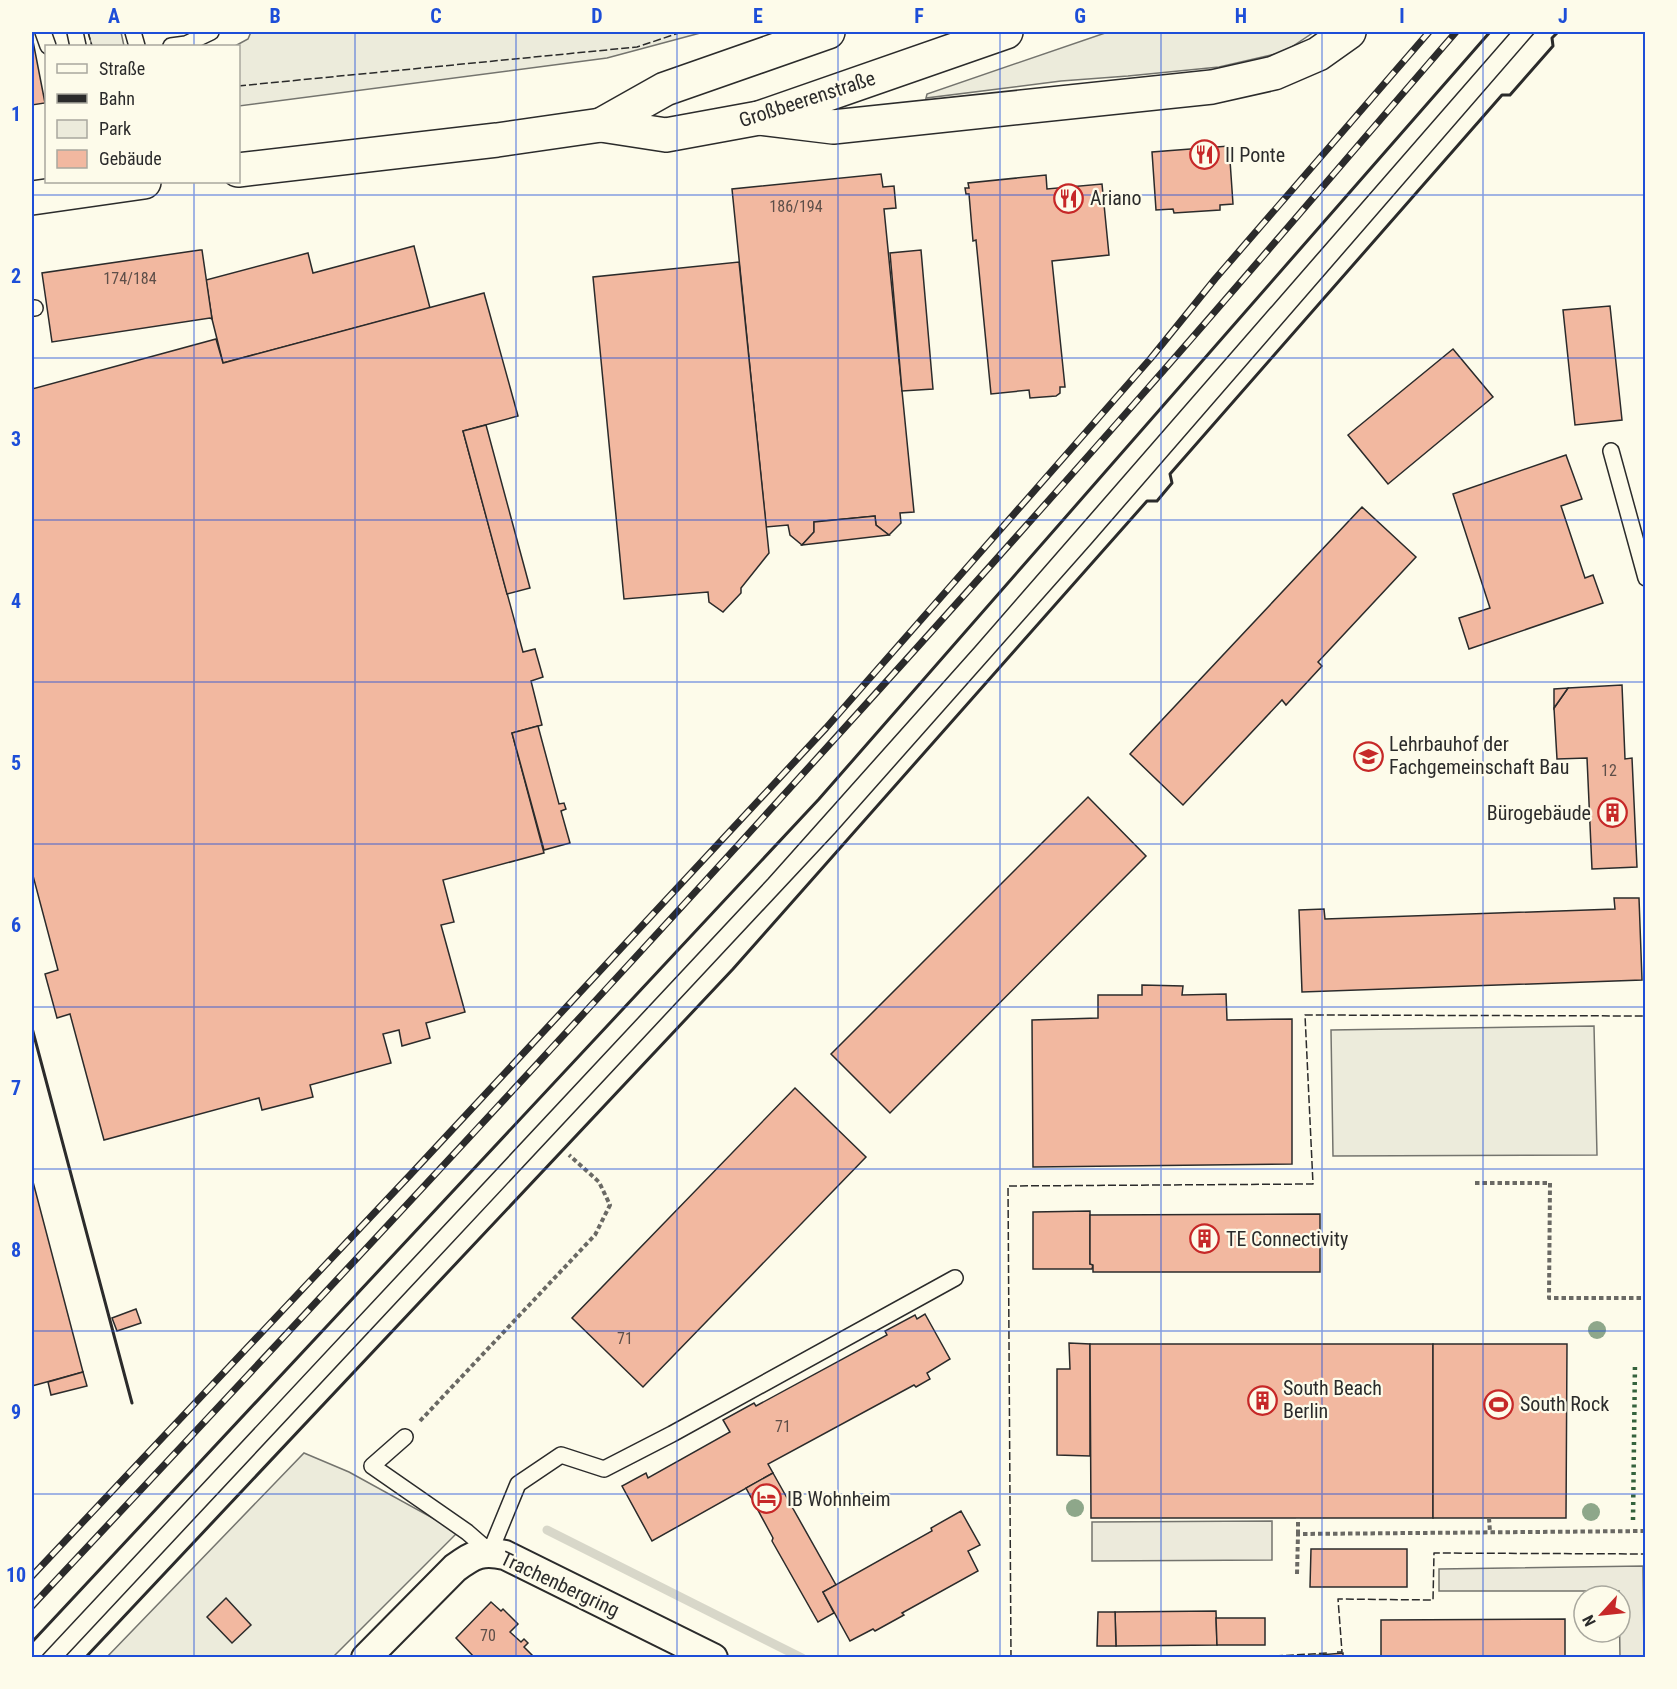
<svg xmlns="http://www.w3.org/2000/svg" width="1677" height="1689" viewBox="0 0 1677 1689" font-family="'Roboto Condensed',sans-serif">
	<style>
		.green { fill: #ecebdb; stroke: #74746e; stroke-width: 1.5 }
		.parking { fill: #eceadb; stroke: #74746e; stroke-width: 1.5 }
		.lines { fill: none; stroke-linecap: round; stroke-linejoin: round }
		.stream { stroke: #d8d7c9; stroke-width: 9 }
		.building { fill: #f2b8a0; stroke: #2b2b2b; stroke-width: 1.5 }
		.service-casing { stroke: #2b2b2b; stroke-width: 18 }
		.minor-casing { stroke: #2b2b2b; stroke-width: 32 }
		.tertiary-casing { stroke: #2b2b2b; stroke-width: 36 }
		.primary-casing { stroke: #2b2b2b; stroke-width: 36 }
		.path { stroke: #6a6964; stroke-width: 4; stroke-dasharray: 4.5 3; stroke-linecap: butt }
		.service { stroke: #fdfbea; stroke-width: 15 }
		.minor { stroke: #fdfbea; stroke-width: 28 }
		.tertiary { stroke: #fdfbea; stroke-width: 33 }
		.primary { stroke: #fdfbea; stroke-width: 33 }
		.tram { stroke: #2b2b2b; stroke-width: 1.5 }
		.rail-casing { stroke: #2b2b2b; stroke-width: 7 }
		.rail { stroke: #fdfbea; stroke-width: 4.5; stroke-dasharray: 14; stroke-linecap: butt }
		.hedge { stroke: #34623c; stroke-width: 4.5; stroke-dasharray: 3 4.5; stroke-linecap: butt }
		.fence { stroke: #2b2b2b; stroke-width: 1.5; stroke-dasharray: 8 3; stroke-linecap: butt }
		.wall { stroke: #2b2b2b; stroke-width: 3 }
		.tree { fill: #8ea78a }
		.grid { fill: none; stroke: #1d4ed8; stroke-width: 1.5; stroke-opacity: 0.55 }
		.labels { text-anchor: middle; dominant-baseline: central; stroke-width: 4.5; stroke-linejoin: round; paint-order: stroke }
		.number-label { font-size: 16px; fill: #5d4e48 }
		.street-label { font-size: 20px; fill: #2b2b2b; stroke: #fdfbea }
		.poi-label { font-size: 20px; fill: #2b2b2b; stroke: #fdfbea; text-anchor: start }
		.neatline { fill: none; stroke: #1d4ed8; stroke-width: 2 }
		.grid-label { font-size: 20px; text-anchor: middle; font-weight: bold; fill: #1d4ed8 }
	</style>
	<rect width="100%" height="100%" fill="#fdfbea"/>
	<g class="green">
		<polygon points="88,32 121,32 124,46 92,46"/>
		<polygon points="251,32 704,32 607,58 239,106 238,46 235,46 248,39"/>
		<polygon points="1108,32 1314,32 1284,52 1219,67 1128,76 1061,81 926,98 927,94"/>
		<polygon points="1594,1026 1597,1155 1333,1156 1331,1030"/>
		<polygon points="304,1453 349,1472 458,1532 333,1657 106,1658"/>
	</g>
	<g class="parking">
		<polygon points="1272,1521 1272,1560 1092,1561 1092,1522"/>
		<polygon points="1643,1566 1644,1657 1620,1657 1619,1591 1439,1591 1439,1569"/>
	</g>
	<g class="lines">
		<polyline class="stream" points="547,1530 802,1658"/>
	</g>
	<g class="building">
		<polygon points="32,41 33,41 45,103 32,105"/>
		<polygon points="1229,146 1233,204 1220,205 1220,210 1174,213 1173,209 1156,210 1152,152"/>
		<polygon points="881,174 883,187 894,186 896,208 884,209 914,512 900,513 901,523 889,535 876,525 875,516 814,522 814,532 802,545 790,535 788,525 766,527 732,189"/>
		<polygon points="1046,175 1047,189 1102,184 1109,255 1052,261 1065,387 1060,387 1060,393 1056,396 1030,398 1029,390 991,394 976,240 973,241 969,194 966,194 965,188 969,188 968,183"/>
		<polygon points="414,246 430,308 223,363 212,319 206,280 308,253 313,273"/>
		<polygon points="200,250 202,250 212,319 210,318 52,342 42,273"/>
		<polygon points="921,250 933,389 902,391 890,253"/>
		<polygon points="739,262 769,553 741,588 741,593 723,612 709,602 708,592 624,599 593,277"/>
		<polygon points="484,293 518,416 463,431 523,652 535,649 543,677 531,681 542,725 512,733 544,853 443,880 454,922 441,925 465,1012 426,1023 430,1038 402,1046 399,1030 383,1034 391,1063 310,1085 313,1097 262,1110 259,1098 104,1140 70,1014 57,1018 45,974 58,970 32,872 32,389 216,339 223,363"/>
		<polygon points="1610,306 1622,420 1575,425 1563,310"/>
		<polygon points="1453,349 1493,397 1388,484 1348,435"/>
		<polygon points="486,425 530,588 507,594 463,431"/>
		<polygon points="1566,455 1582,499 1561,506 1585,578 1593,575 1603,603 1469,649 1459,618 1490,608 1453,494"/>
		<polygon points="1362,507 1416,557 1318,662 1322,666 1286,705 1282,700 1183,805 1130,754"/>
		<polygon points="875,516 876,525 889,535 802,545 814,532 814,522"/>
		<polygon points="1622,685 1625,759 1632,758 1637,867 1592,869 1587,758 1557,759 1554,708 1568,688"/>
		<polygon points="1568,688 1554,708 1554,689"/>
		<polygon points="538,726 559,804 564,803 566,809 561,811 570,843 544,850 512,733"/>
		<polygon points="1088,797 1146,856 890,1113 831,1054"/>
		<polygon points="1614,898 1639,898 1642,980 1302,992 1299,910 1324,909 1325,919 1615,909"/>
		<polygon points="1142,985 1183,986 1182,995 1226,994 1227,1020 1292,1019 1292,1164 1033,1167 1032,1020 1098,1018 1098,995 1142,995"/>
		<polygon points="795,1088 866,1157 643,1387 572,1318"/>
		<polygon points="32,1178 83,1372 32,1386"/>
		<polygon points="1090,1211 1090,1264 1093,1265 1092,1269 1033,1269 1033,1212"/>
		<polygon points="1320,1214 1320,1272 1093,1272 1093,1265 1090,1264 1090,1215"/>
		<polygon points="136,1309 141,1323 117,1331 112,1318"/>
		<polygon points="925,1314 950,1359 927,1373 930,1379 916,1387 914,1385 768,1464 773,1473 652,1541 622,1486 646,1473 648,1478 730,1432 723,1420 754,1403 756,1406 887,1335 885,1331 915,1315 917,1319"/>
		<polygon points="1069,1343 1090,1344 1090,1456 1057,1455 1057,1369 1070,1369"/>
		<polygon points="1090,1344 1433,1344 1433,1518 1091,1518"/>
		<polygon points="1433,1344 1567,1344 1566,1518 1433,1518"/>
		<polygon points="83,1372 87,1386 51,1395 48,1382"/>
		<polygon points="773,1473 836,1585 823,1592 834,1613 818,1622 772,1541 773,1538 746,1488"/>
		<polygon points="961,1511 980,1545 968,1551 978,1571 902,1613 904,1615 875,1631 873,1629 850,1641 823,1592 932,1531 931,1528"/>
		<polygon points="1311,1549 1407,1549 1407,1587 1310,1587"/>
		<polygon points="226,1598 251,1625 232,1643 207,1617"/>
		<polygon points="491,1602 501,1611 503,1609 518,1624 510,1632 521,1642 524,1639 528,1643 524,1647 535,1658 475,1658 456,1638"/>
		<polygon points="1216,1611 1217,1645 1116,1646 1115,1612"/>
		<polygon points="1098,1612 1115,1612 1116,1646 1097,1646"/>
		<polygon points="1216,1618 1265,1618 1265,1645 1217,1645"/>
		<polygon points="1565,1619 1565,1658 1381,1658 1381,1620"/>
		<polygon points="1343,1653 1343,1658 1283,1658"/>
	</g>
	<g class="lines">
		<defs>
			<g id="service">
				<polyline points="43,32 48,46"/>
				<polyline points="75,32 78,46"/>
				<polyline points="133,32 137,46"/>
				<polyline points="171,46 186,44 211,32"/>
				<polyline points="32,308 35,308"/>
				<polyline points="1611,451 1646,578"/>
				<polyline points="405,1437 372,1466 467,1532 490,1552 518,1484 561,1455 604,1469 672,1434 955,1278"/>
			</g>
			<path id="minor" d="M366,1658L455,1568C474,1554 482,1550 505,1555L713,1658"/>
			<polyline id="tertiary" points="759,118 833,127 1212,87 1274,73 1318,54 1349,32"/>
			<g id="primary">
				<polyline points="601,125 665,89 828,32"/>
				<polyline points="238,170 497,140 601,125 666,135 759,118 1006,32"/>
				<polyline points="32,198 144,182"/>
			</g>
		</defs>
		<use href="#service" class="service-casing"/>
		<use href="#minor" class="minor-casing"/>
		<use href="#tertiary" class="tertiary-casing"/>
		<use href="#primary" class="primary-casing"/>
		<g class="path">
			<polyline points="1475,1183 1550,1183 1549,1298 1646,1298"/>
			<polyline points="420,1421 595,1235 610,1205 599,1182 569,1155"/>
			<polyline points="1489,1518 1490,1532"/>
			<polyline points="1298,1534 1298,1518"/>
			<polyline points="1297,1574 1298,1534 1646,1531"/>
		</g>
		<use href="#service" class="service"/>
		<use href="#minor" class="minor"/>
		<use href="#tertiary" class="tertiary"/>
		<use href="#primary" class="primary"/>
		<g class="tram">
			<polyline points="40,1658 768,879 975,647 1511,32"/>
			<polyline points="64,1658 835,833 1091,544 1535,32"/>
		</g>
		<defs>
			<g id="rail">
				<polyline points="32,1576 411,1174 826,728 1151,358 1215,279 1429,32"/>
				<path d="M32,1606C406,1207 780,806 1142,395C1248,275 1351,153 1456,32"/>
			</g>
		</defs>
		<use href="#rail" class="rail-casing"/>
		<use href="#rail" class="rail"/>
		<polyline class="hedge" points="1633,1520 1635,1363"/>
		<g class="fence">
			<polyline points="88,32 92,46"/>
			<polyline points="238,86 637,47 682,32"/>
			<polyline points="1337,1652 1342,1652 1338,1599 1433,1600 1434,1553 1646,1554"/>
			<polyline points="1011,1658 1008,1186 1313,1184 1305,1015 1646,1016"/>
			<polyline points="1242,1658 1328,1653"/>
		</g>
		<g class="wall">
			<polyline points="32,1028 132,1403"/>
			<polyline points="32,1642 819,799 1490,32"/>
			<polyline points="85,1658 733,969 1147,501 1157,501 1172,483 1170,474 1502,95 1510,95 1553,46 1552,38 1558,32"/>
		</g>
	</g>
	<g class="tree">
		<circle cx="1597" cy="1330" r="9"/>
		<circle cx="1075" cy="1508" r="9"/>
		<circle cx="1591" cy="1512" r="9"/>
	</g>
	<path class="grid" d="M194,32V46M355,32V1658M516,32V1658M677,32V1658M838,32V1658M1000,32V1658M1161,32V1658M1322,32V1658M1483,32V1658M194,182V1658M32,195H1646M32,358H1646M32,520H1646M32,682H1646M32,844H1646M32,1007H1646M32,1169H1646M32,1331H1646M32,1494H1646"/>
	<defs>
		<symbol id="restaurant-ring" viewBox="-11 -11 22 22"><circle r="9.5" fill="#fdfbea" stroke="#c62828" stroke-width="1.5"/><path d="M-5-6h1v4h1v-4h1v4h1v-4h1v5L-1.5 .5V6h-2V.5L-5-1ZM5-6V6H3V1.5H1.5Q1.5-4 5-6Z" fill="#c62828"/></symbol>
		<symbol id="university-ring" viewBox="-11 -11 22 22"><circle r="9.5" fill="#fdfbea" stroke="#c62828" stroke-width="1.5"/><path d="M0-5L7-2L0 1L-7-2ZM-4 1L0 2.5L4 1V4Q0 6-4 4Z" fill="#c62828"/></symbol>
		<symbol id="building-ring" viewBox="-11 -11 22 22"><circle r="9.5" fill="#fdfbea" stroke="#c62828" stroke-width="1.5"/><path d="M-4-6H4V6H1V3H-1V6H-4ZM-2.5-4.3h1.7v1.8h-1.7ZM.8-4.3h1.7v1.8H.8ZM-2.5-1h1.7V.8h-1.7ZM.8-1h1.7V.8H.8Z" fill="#c62828"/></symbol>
		<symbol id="stadium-ring" viewBox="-11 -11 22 22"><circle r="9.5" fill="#fdfbea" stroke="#c62828" stroke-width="1.5"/><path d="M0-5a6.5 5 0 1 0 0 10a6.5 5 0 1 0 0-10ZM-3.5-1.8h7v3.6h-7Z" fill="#c62828"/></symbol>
		<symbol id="hotel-ring" viewBox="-11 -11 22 22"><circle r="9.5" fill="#fdfbea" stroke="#c62828" stroke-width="1.5"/><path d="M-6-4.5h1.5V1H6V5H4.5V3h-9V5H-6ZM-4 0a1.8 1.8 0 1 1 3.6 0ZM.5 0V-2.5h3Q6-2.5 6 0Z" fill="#c62828"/></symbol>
	</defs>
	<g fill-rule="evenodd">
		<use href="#restaurant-ring" x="1188" y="138" width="33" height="33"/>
		<use href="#restaurant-ring" x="1052" y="182" width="33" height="33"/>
		<use href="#university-ring" x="1352" y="740" width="33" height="33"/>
		<use href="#building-ring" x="1596" y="796" width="33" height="33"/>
		<use href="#building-ring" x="1188" y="1222" width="33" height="33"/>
		<use href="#building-ring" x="1246" y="1384" width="33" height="33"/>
		<use href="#stadium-ring" x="1482" y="1388" width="33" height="33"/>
		<use href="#hotel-ring" x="750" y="1482" width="33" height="33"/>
	</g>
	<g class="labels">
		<g class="number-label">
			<text x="796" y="206">186/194</text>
			<text x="130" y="278">174/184</text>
			<text x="1609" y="770">12</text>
			<text x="625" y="1338">71</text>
			<text x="783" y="1426">71</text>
			<text x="488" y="1635">70</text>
		</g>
		<g class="street-label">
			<text transform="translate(807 99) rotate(-18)">Großbeerenstraße</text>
			<text transform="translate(560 1584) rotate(25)">Trachenbergring</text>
		</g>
		<g class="poi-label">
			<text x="1225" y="155">Il Ponte</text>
			<text x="1090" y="198">Ariano</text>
			<text x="1389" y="744">Lehrbauhof der<tspan x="1389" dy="23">Fachgemeinschaft Bau</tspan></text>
			<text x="1591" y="813" text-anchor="end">Bürogebäude</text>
			<text x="1226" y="1239">TE Connectivity</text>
			<text x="1283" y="1388">South Beach<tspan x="1283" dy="23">Berlin</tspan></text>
			<text x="1520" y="1404">South Rock</text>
			<text x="787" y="1499">IB Wohnheim</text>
		</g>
	</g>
	<rect width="1677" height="1689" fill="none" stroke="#fdfbea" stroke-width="66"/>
	<rect x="45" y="45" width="195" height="138" fill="#fdfbea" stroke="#a9a89e" stroke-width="1.5"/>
	<rect x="57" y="64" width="30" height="9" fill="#fdfbea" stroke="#a9a89e" stroke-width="1.5"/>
	<text x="99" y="75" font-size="18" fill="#2b2b2b">Straße</text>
	<rect x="57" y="94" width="30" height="9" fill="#2b2b2b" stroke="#a9a89e" stroke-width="1.5"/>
	<text x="99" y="105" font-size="18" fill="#2b2b2b">Bahn</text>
	<rect x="57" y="120" width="30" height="18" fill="#ecebdb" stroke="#a9a89e" stroke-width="1.5"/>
	<text x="99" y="135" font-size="18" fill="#2b2b2b">Park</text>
	<rect x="57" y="150" width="30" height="18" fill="#f2b8a0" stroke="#a9a89e" stroke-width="1.5"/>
	<text x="99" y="165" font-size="18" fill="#2b2b2b">Gebäude</text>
	<g transform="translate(1602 1614) rotate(243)"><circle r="28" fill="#fdfbea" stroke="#a9a89e" stroke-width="1.5"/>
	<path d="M0-4.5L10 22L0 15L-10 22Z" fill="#c62828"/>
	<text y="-9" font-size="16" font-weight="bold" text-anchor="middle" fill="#2b2b2b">N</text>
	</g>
	<rect x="33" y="33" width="1611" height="1623" class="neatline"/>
	<g class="grid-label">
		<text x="114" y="23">A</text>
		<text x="275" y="23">B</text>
		<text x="436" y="23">C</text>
		<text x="597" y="23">D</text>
		<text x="758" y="23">E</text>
		<text x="919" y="23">F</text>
		<text x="1080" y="23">G</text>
		<text x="1241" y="23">H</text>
		<text x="1402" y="23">I</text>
		<text x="1563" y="23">J</text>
		<text x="16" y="121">1</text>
		<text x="16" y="283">2</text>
		<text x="16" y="446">3</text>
		<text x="16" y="608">4</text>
		<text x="16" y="770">5</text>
		<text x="16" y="932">6</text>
		<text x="16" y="1095">7</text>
		<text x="16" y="1257">8</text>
		<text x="16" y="1419">9</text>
		<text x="16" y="1582">10</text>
	</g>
</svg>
